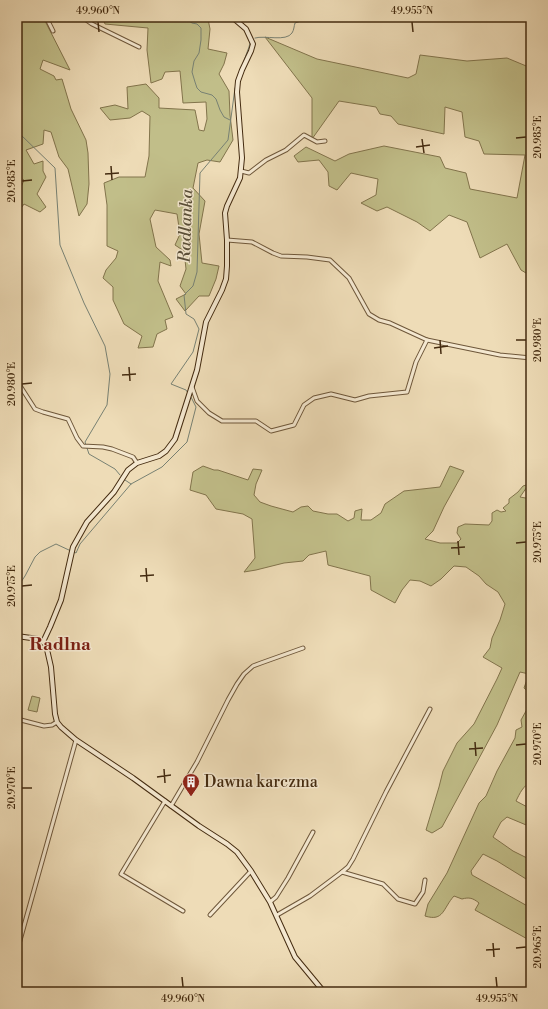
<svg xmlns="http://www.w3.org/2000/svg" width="548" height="1009" viewBox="0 0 548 1009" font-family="'Libre Bodoni',serif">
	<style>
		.green { fill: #c1be89; stroke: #82744c }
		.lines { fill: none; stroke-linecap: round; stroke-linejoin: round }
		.stream { stroke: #788173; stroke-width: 1 }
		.street-casing { stroke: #6e573a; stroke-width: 5 }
		.secondary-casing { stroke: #442b10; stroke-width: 6 }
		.street { stroke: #f4e8d0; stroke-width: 3 }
		.secondary { stroke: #f4e8d0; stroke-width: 4 }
		.ticks { fill: none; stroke: #442b10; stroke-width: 1.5 }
		.labels { text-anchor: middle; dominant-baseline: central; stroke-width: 3; stroke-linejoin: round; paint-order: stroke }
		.poi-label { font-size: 16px; fill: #442b10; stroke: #f4e8d0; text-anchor: start }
		.water-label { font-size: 17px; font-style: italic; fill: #5a4f39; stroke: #f4e8d0 }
		.quarter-label { font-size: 18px; font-weight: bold; fill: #7a1f14; stroke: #f4e8d0 }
		.neatline { fill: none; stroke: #442b10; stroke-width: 1.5 }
		.ticks-label { font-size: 10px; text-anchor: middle; fill: #442b10 }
	</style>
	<rect width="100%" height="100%" fill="#eedcb7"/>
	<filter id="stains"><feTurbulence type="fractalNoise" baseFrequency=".005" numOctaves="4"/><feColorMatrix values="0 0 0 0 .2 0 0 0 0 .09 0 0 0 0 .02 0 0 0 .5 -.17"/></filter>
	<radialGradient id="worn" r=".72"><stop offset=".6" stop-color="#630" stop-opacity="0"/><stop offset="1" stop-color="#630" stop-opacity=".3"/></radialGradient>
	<g class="green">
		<polygon points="17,17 43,17 70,70 43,60 40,69 54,76 56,80 62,79 71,109 86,140 88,153 89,184 87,204 79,216 68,169 59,157 51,132 44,130 43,144 26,150 34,164 43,161 43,171 46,177 37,194 46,207 40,212 24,204 17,214 17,197 24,180 17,176"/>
		<polygon points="102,17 201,17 208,19 210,29 208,49 227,53 224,64 219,74 229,91 230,115 233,140 220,162 207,160 198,163 193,188 205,201 199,234 202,263 219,266 216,279 209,296 199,296 185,311 176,299 186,294 180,286 186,269 184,251 175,245 180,234 177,214 155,210 150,219 156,247 170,260 171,266 160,262 158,281 173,317 165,320 167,329 157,334 153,347 138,348 142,336 124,324 113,300 113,287 103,278 106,270 116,258 118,251 107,246 107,205 104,183 119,177 145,177 149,156 150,116 142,111 130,118 110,120 100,108 115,105 128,109 127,87 146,84 159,98 159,108 195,110 199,130 204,131 207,119 206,102 183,103 180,71 165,72 162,79 151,83 147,50 148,28 105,24"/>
		<polygon points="265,37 317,59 408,78 416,74 420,55 467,61 507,58 531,68 531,276 521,270 507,244 480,258 467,222 449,215 430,231 417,222 387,207 377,211 361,203 376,195 378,179 351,173 337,190 329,186 328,172 319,160 298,162 294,156 306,147 335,161 349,154 384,146 440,157 445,168 466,173 470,189 517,198 525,155 484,154 479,141 465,137 462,112 445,107 444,134 398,124 391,116 380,114 376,107 339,101 312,139 312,98"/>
		<polygon points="203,466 214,470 218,470 248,480 253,469 262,470 256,484 254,495 260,502 271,506 293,512 301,507 308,506 313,511 328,514 337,514 348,521 354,518 355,511 362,509 361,520 371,520 381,513 385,504 404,491 440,487 450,466 464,471 444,507 433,531 425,539 440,543 457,543 461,539 457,533 458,527 465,524 489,525 492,521 492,513 497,510 501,512 506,511 503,508 509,503 509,499 518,492 523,486 529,484 520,497 531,499 531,694 524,688 529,674 520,672 497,725 442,827 432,833 426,830 439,787 443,771 457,743 474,724 497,679 502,668 483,657 490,648 492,638 500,620 505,604 498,592 486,584 479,576 466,567 454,566 441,579 431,586 420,581 410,580 402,590 395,603 371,590 370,576 328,565 326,551 309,555 303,561 284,563 256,570 244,572 255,558 252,519 243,514 216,509 206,495 190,490 193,472"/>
		<polygon points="32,696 40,698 37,712 28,710"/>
		<path d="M531,702V782C523,786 520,793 516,801L531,809V827L507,817L501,822L493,837L513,851L531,860V882L497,861L483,854L471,871L472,875L531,908V941L475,910L479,903C473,898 469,897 462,899L454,896C443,908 444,922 425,916L428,904L447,873L479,803L486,796L497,771L515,738L516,730L522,727L521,720Z"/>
	</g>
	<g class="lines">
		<g class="stream">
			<polyline points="183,17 192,23 197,24 201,28 201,40 199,53 194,61 192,72 195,82 197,88 201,92 212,95 216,99 220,110 224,117 230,120"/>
			<path d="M255,38C265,35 286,42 292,33C294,30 294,26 295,23L301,21L303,17"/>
			<polyline points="242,66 249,47 250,43"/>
			<polyline points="17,133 20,134 55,168 60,245 84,303 105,346 110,374 107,405 85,442 86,445"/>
			<polyline points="188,393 186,390 171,384 193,352 199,329 194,319 186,314 184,295 193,286 197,272 200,173 228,140 235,88"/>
			<polyline points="87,448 89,454 115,469 120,475"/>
			<polyline points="125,480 131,484"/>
			<polyline points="74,552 76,553 80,544 131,484 162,467 187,442 196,407 191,397"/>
			<polyline points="17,588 25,576 35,557 40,552 56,544 71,551"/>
		</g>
		<defs>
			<g id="street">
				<polyline points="46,17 53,31"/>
				<polyline points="82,17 92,24 139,47"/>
				<polyline points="241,171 249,173 266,160 286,150 304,135 317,142 325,141"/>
				<polyline points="227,240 252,242 273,253 281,256 307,257 330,260 349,278 369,314 379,320 390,323 427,340 500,355 531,358"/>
				<polyline points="17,381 35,409 43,412 68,419 77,438 83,446 103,447 112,449 133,457 137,463"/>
				<polyline points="192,387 197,401 209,413 222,421 256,421 271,431 294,425 304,405 314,398 331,394 355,400 369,396 407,392 416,362 427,340"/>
				<polyline points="17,719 44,726 52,725 57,722"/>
				<polyline points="165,801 121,874 183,911"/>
				<polyline points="171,806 197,762 228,700 237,684 244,674 253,666 261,663 303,648"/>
				<polyline points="342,872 348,867 353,859 386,792 430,709"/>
				<polyline points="270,902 276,897 288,878 313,832"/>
				<polyline points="210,915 251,871"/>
				<polyline points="277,915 310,896 342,872 383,884 398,899 415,904 423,892 425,880"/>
				<polyline points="17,951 76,740"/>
			</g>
			<g id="secondary">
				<polyline points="17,636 38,639 43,642 46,645 51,667 55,714 57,722 61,727 76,740 133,778 199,826 227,844 237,852 251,871 270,902 295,957 324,992"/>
				<polyline points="43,642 50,627 61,600 73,547 87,522 114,492 128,470 137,463 159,456 166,451 175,439 197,370 206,322 222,290 226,279 227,266 227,240 225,213 227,206 240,178 242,158 237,92 238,81 242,70 251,51 253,44 246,29 232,17"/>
			</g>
		</defs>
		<use href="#street" class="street-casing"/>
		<use href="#secondary" class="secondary-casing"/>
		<use href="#street" class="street"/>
		<use href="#secondary" class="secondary"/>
	</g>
	<path class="ticks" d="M98,22L99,32M412,22L413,32M516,138L526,137M422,139L424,153M416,147L430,145M111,166L112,180M105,174L119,173M22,181L32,180M440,340L441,354M516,340H526M434,348L448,346M129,367L130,381M122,375L136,374M22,384L32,383M458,541L459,555M516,543L526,542M451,548L465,547M146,568L147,582M140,576L154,575M22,586L32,585M475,742L476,756M516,745L526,744M469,749L483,748M164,769L165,783M157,777L171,775M22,788H32M493,943L494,957M516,948L526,947M486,950L500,949M182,977L183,987M496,977L497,987"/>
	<defs>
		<symbol id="building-pin" viewBox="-11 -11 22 30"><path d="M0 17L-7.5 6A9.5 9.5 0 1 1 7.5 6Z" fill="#8f2418" stroke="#f4e8d0"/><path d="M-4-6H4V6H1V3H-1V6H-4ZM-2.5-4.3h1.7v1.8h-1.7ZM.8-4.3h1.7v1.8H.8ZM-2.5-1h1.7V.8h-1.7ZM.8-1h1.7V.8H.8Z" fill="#fff"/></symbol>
	</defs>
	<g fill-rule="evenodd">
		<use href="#building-pin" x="181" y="772" width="20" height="27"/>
	</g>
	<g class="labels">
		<g class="poi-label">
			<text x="204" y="782">Dawna karczma</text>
		</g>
		<g class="water-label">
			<text transform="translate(186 226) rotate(-88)">Radlanka</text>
		</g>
		<g class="quarter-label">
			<text x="60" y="644">Radlna</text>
		</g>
	</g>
	<rect width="548" height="1009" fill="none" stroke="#eedcb7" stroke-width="44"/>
	<rect x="22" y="22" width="504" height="965" class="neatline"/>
	<g class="ticks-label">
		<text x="98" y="14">49.960°N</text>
		<text x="412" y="14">49.955°N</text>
		<text transform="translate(537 137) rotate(-90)" y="4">20.985°E</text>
		<text transform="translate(11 181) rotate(-90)" y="4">20.985°E</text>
		<text transform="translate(537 340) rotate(-90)" y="4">20.980°E</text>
		<text transform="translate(11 384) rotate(-90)" y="4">20.980°E</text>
		<text transform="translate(537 542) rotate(-90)" y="4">20.975°E</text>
		<text transform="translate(11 586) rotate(-90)" y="4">20.975°E</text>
		<text transform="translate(537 744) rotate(-90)" y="4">20.970°E</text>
		<text transform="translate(11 788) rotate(-90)" y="4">20.970°E</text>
		<text transform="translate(537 947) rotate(-90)" y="4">20.965°E</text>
		<text x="183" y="1002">49.960°N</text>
		<text x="497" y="1002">49.955°N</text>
	</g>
	<rect width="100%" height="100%" filter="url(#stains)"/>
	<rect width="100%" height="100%" fill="url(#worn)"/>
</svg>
